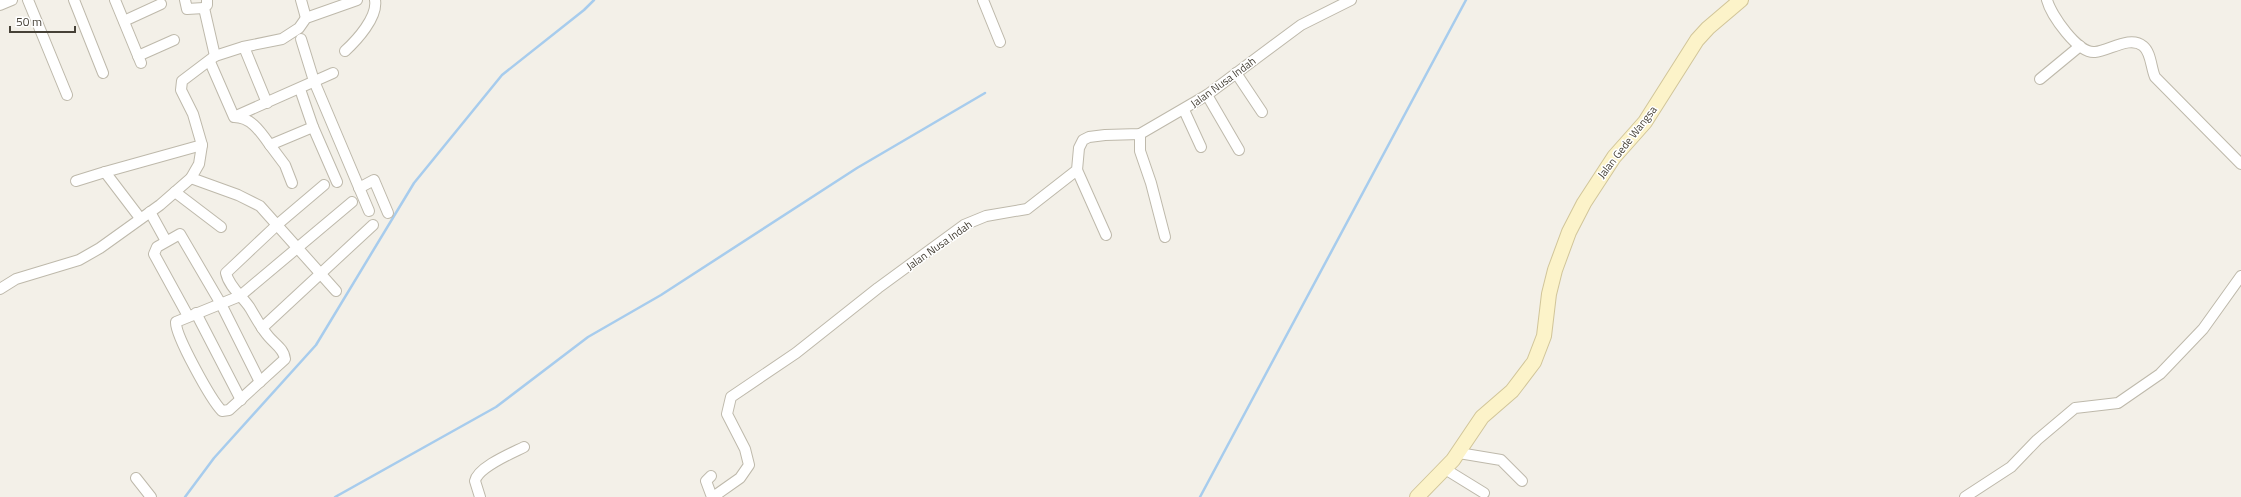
<svg xmlns="http://www.w3.org/2000/svg" width="2241" height="497" viewBox="0 0 2241 497" font-family="'Titillium Web',sans-serif">
	<style>
		.lines { fill: none; stroke-linecap: round; stroke-linejoin: round }
		.stream { stroke: #a7cced; stroke-width: 2.5 }
		.street-casing { stroke: #beb9ab; stroke-width: 12 }
		.secondary-casing { stroke: #d1c599; stroke-width: 16 }
		.street { stroke: #fff; stroke-width: 10 }
		.secondary { stroke: #fcf3c9; stroke-width: 14 }
		.labels { text-anchor: middle; dominant-baseline: central; stroke-width: 3; stroke-linejoin: round; paint-order: stroke }
		.street-label { font-size: 11px; fill: #464137; stroke: #fff }
	</style>
	<rect width="100%" height="100%" fill="#f3f0e8"/>
	<g class="lines">
		<g class="stream">
			<polyline points="185,497 214,458 316,345 414,183 502,75 584,10 594,0"/>
			<polyline points="335,497 496,407 588,337 661,295 857,168 985,93"/>
			<polyline points="1200,497 1466,0"/>
		</g>
		<defs>
			<g id="street">
				<polyline points="28,0 67,95"/>
				<polyline points="74,0 103,73"/>
				<polyline points="115,0 141,63"/>
				<polyline points="185,0 187,9 204,8"/>
				<polyline points="207,0 207,5 204,8 215,56"/>
				<polyline points="301,0 306,18"/>
				<polyline points="983,0 1000,42"/>
				<path d="M2047,0C2051,15 2078,54 2095,52C2109,51 2130,35 2143,46C2151,52 2151,68 2155,77L2241,164"/>
				<polyline points="0,5 12,0"/>
				<polyline points="124,21 161,4"/>
				<polyline points="301,39 314,81 369,211"/>
				<polyline points="244,47 267,103"/>
				<path d="M345,51C357,40 378,17 375,0"/>
				<polyline points="138,56 174,40"/>
				<path d="M210,62L234,117C251,117 260,131 270,145L313,127L337,182"/>
				<polyline points="1236,73 1262,112"/>
				<polyline points="2040,79 2080,46"/>
				<polyline points="301,92 313,127"/>
				<polyline points="1207,95 1239,150"/>
				<polyline points="1184,110 1201,147"/>
				<polyline points="236,116 333,73"/>
				<polyline points="1140,134 1140,151 1151,183 1165,237"/>
				<polyline points="270,145 285,165 292,183"/>
				<polyline points="1077,170 1106,235"/>
				<polyline points="191,178 238,195 260,206 336,291"/>
				<polyline points="76,181 105,172"/>
				<path d="M324,185L278,224L226,273C229,287 243,297 250,308C256,318 261,328 269,337C275,344 284,349 285,359L229,410L222,411C211,400 175,335 176,322L240,296L352,202"/>
				<polyline points="359,188 374,180 388,213"/>
				<polyline points="175,192 221,227"/>
				<polyline points="150,212 166,241"/>
				<polyline points="140,218 105,172 202,145 193,114 181,90 182,81 215,56 243,47 282,39 299,28 306,18 357,0"/>
				<polyline points="0,289 16,279 79,260 100,248 160,205 191,178 199,164 202,145"/>
				<polyline points="196,313 241,400"/>
				<polyline points="188,316 154,254 157,247 180,234 221,304 260,382"/>
				<polyline points="262,328 373,225"/>
				<polyline points="1459,453 1501,460 1522,481"/>
				<polyline points="1445,469 1484,493"/>
				<polyline points="711,476 706,481 712,497"/>
				<polyline points="136,478 151,497"/>
				<path d="M480,497L475,481C478,467 512,453 524,447"/>
				<polyline points="713,497 740,478 749,465 745,449 727,414 731,397 796,353 878,288 964,225 986,216 1027,209 1077,170 1079,148 1083,140 1089,137 1105,135 1140,134 1207,95 1301,25 1351,0"/>
				<polyline points="1965,497 2011,467 2037,440 2075,408 2118,403 2160,374 2203,329 2241,276"/>
			</g>
			<polyline id="secondary" points="1417,497 1453,460 1482,417 1512,391 1534,362 1544,336 1549,294 1555,270 1569,232 1584,203 1614,157 1645,122 1697,40 1708,28 1741,0"/>
		</defs>
		<use href="#street" class="street-casing"/>
		<use href="#secondary" class="secondary-casing"/>
		<use href="#street" class="street"/>
		<use href="#secondary" class="secondary"/>
	</g>
	<g class="labels">
		<g class="street-label">
			<text transform="translate(1223 82) rotate(-36)">Jalan Nusa Indah</text>
			<text transform="translate(1627 142) rotate(-52)">Jalan Gede Wangsa</text>
			<text transform="translate(939 245) rotate(-35)">Jalan Nusa Indah</text>
		</g>
	</g>
	<path d="M10 26v6h65v-6" fill="none" stroke="#464137" stroke-width="2"/>
	<text x="16" y="26" font-size="12" fill="#464137" stroke="#ffffff" stroke-width="3" paint-order="stroke">50 m</text>
</svg>
